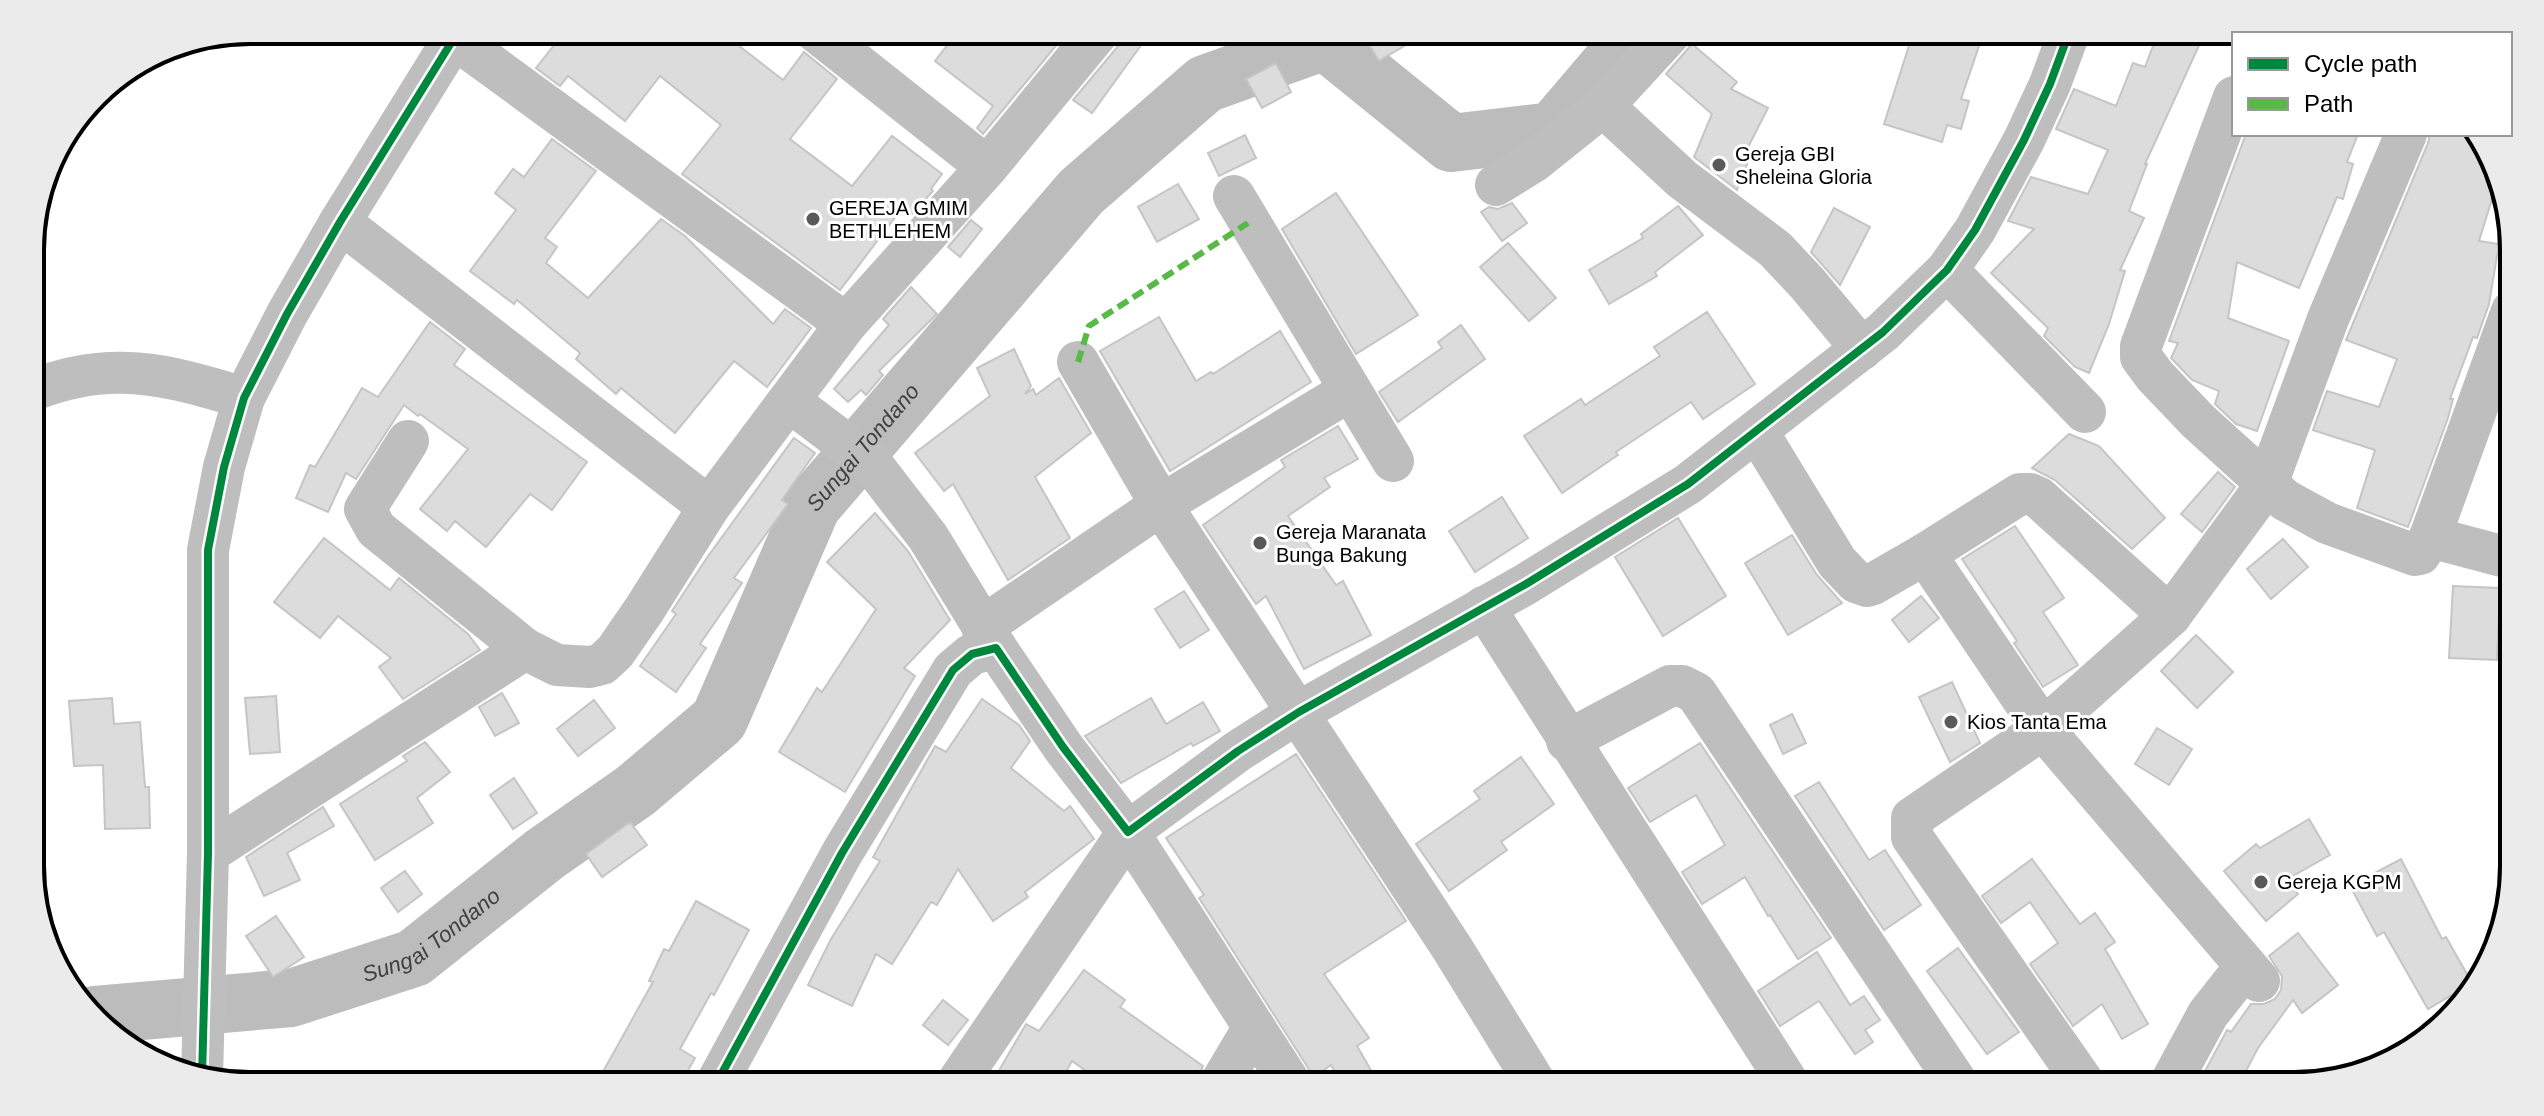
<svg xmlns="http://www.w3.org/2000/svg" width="2544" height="1116" viewBox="0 0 2544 1116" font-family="Helvetica,sans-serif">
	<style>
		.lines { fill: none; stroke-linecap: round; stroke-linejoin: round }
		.river { stroke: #bcbcbc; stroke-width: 58 }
		.building { fill: #dcdcdc; stroke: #c5c5c5; stroke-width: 2 }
		.minor { stroke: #bebebe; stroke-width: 42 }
		.quiet { stroke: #58b947; stroke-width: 6; stroke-dasharray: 12 6; stroke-linecap: butt }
		.cycleway-casing { stroke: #fff; stroke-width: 13 }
		.cycleway { stroke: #00873e; stroke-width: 8 }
		.poi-dot { fill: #595959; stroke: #fff; stroke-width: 3 }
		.labels { text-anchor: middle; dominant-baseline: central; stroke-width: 6; stroke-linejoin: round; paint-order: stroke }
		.poi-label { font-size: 20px; fill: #000; stroke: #fff; text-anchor: start }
		.water-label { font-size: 22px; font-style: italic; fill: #404040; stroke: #fff }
		.rim { fill: none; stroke: #000; stroke-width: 4 }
	</style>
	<rect width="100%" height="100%" fill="#fff"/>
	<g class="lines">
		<path class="river" id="s1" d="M95,1015L291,998L414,958L545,854L635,791L719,720L812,506L1081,192L1205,84L1325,41L1451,143L1553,131L1639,30"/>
	</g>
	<g class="building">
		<polygon points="566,30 750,30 738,45 783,80 804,52 837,79 790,139 852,186 892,136 942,174 931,189 933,191 910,216 900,211 840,290 682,174 721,125 660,76 625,121 568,76 560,86 536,68"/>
		<polygon points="959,30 1069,30 983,134 977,128 993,106 935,61"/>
		<polygon points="1123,30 1152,30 1092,113 1073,100 1119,45"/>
		<polygon points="1360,30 1431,30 1379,61"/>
		<polygon points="1914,30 1945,30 1980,43 1961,99 1969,101 1961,129 1947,125 1942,142 1884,124"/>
		<polygon points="2159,30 2174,30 2201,41 2145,164 2147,164 2129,211 2144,218 2120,270 2125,271 2109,324 2089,373 2075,367 2044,336 2048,328 1991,273 2034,229 2008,221 2031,177 2088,194 2108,150 2056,129 2074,89 2116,106 2133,63 2145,67"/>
		<polygon points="1692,44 1737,82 1731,89 1768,108 1743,157 1749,159 1737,190 1694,157 1712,114 1666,74"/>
		<polygon points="1276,63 1291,92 1262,108 1246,79"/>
		<polygon points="2246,134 2358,134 2347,162 2353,164 2343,199 2337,197 2299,288 2237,262 2228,318 2289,341 2257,431 2236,424 2215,404 2219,391 2192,380 2171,358 2178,343 2169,341"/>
		<polygon points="2430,134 2469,134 2477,137 2497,183 2479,241 2499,244 2489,304 2477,338 2473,337 2450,399 2453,399 2448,418 2408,527 2357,508 2375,450 2313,430 2327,391 2379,407 2397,359 2346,340 2428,143"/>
		<polygon points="1245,135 1256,158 1219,176 1208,153"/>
		<polygon points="552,139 596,171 545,238 557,247 546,263 588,298 661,219 685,236 773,324 785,309 811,328 767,387 734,361 675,433 621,388 616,394 576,359 580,353 517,300 514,304 470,271 516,210 495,193 513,169 524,177"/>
		<polygon points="1178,184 1199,219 1157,242 1138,207"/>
		<polygon points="1336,193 1418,315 1356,354 1282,229"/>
		<polygon points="1512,203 1527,223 1502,241 1481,212 1489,207 1498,209"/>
		<polygon points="1678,206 1703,235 1655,272 1657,276 1609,304 1589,270 1643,238 1641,234"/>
		<polygon points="1834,208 1870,227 1840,285 1811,252"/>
		<polygon points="971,220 982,229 960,257 948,247"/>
		<polygon points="1508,243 1556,298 1529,321 1480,267"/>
		<polygon points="911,287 937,314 879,371 883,375 866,395 861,390 848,402 834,389 889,325 883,319"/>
		<polygon points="1707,312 1755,384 1703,419 1691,402 1616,452 1618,455 1562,493 1524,436 1581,399 1585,405 1660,356 1654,347"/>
		<polygon points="1159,317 1196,381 1211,372 1213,374 1280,331 1311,382 1170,471 1100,351"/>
		<polygon points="430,322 465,349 454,365 587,462 552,510 530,494 486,547 455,521 447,531 420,509 468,449 420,414 418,416 404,405 356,479 346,473 328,512 296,498 310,465 315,467 362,388 378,397"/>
		<polygon points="1461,325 1485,359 1398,422 1379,392 1442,348 1438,342"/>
		<polygon points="1014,349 1031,386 1025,394 1033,389 1036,395 1059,378 1091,433 1035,477 1070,538 1008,580 953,484 944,491 915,453 990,396 977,368"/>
		<polygon points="1338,426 1358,459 1324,478 1330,487 1288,516 1336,585 1343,581 1371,635 1304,669 1266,596 1256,604 1203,525 1285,467 1281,460"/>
		<polygon points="2069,434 2099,446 2165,518 2132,549 2055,480 2032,468"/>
		<polygon points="794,438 815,453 782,500 788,504 734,578 742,583 700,644 706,648 676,692 640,666 676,614 672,611 706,559"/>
		<polygon points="2218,472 2235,487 2202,532 2181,514"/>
		<polygon points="1502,497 1528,538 1475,572 1449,531"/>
		<polygon points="875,513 908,551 950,620 904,668 915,676 845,792 779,752 817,688 822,692 876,609 827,562"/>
		<polygon points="1678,518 1726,596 1663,636 1615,557"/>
		<polygon points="2015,526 2064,598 2043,612 2078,665 2043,687 2014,643 2017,641 1962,559"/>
		<polygon points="1792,535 1817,575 1842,603 1788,635 1745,563"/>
		<polygon points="324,538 390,590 399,578 468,634 480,650 403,699 379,667 391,658 338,616 320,638 274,602"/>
		<polygon points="2283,539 2308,567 2271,599 2247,569"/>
		<polygon points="2453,586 2500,588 2497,660 2449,658"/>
		<polygon points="1184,591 1209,630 1180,648 1155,609"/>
		<polygon points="1921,596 1939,618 1909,642 1892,620"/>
		<polygon points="2196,635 2233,672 2197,708 2161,671"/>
		<polygon points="1952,682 1980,743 1950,762 1919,697"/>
		<polygon points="502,693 519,723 495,736 479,707"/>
		<polygon points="276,696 280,752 250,754 245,698"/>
		<polygon points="112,698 114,724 140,722 145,787 149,787 150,828 105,829 103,765 74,766 69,701"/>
		<polygon points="1151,698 1166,724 1203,702 1220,731 1193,746 1191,743 1121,783 1085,736"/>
		<polygon points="982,699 1019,725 1030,741 1011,768 1064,811 1070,806 1094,839 1025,892 1028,897 993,921 958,869 937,905 931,902 892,964 876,954 852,1006 808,985 831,939 880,861 873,857 935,746 946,752"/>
		<polygon points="594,700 615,728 578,756 557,729"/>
		<polygon points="1792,714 1806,743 1783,754 1770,725"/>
		<polygon points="2157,728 2192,749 2169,785 2135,764"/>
		<polygon points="425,742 450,772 417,798 433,823 375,860 340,804 407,761 403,756"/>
		<polygon points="1700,743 1831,938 1798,959 1770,915 1768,916 1745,877 1702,904 1682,872 1725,845 1696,795 1650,822 1628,788"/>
		<polygon points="1296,754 1406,921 1324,974 1369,1038 1357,1046 1380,1086 1343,1086 1331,1065 1314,1077 1199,898 1204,895 1166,838"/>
		<polygon points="1521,757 1554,804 1501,842 1507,850 1449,891 1416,844 1480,799 1474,791"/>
		<polygon points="514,778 537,813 513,829 490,795"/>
		<polygon points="1819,782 1869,860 1885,850 1921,905 1884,930 1795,796"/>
		<polygon points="323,807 334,826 287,853 300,880 264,896 246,857"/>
		<polygon points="2309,819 2330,855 2286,880 2298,894 2266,921 2224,871 2256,844 2260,848"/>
		<polygon points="630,822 647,845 602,877 586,854"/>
		<polygon points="2032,859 2080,924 2095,913 2115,942 2105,949 2148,1024 2122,1039 2102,1004 2073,1026 2030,964 2058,943 2030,902 2001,923 1982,896"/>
		<polygon points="2401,859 2442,939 2446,937 2472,983 2428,1009 2384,932 2377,936 2350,886"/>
		<polygon points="405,871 422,894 398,912 381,888"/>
		<polygon points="696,901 749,930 714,995 711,993 680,1049 695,1058 679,1086 595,1086 653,982 649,981 664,949 669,951"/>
		<polygon points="276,916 304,957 273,977 246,936"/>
		<polygon points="2298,933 2338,985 2302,1013 2293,1000 2258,1048 2238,1086 2197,1086 2227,1030 2231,1032 2251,1004 2264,1004 2275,999 2281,990 2282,976 2269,956"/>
		<polygon points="1958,948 2019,1032 1987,1054 1927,971"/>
		<polygon points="1817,952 1850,1005 1864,996 1880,1020 1865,1030 1873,1042 1855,1054 1819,1001 1780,1026 1758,991"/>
		<polygon points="1084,970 1125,1000 1120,1007 1203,1066 1195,1086 1107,1086 1072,1061 1058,1086 990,1086 1026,1024 1039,1031"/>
		<polygon points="943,1000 968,1020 948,1045 923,1025"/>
	</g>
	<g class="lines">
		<g class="minor">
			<polyline points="814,30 987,167 1100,30"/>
			<polyline points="2258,34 2260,30"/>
			<polyline points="454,38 846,324 987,167"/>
			<polyline points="2234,97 2141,346 2141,357 2155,376 2198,421 2285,500 2327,523 2415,555 2420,554 2430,537 2512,311"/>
			<polyline points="1603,106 1682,179 1775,249 1807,283 1862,349"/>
			<polyline points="1496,185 1533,162 1603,106 1673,30"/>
			<polyline points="1234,196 1393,461"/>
			<polyline points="340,222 709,507"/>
			<polyline points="1947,270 2085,412"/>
			<polyline points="1078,362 1161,505 1452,948 1537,1086"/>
			<path d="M31,391C109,359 167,374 244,398"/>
			<polyline points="789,401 871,463 928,537 996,648"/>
			<polyline points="1757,431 1837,562 1856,582 1867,586 1873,584 1925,554 2043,729 2259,981"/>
			<polyline points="408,441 365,509 376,529 525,649 557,665 590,667 602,664 615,652 644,610 709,507 846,324"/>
			<polyline points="2430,537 2513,559"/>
			<polyline points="1925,554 2020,494 2030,494 2039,498 2170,616 2267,484 2328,319 2406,134"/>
			<polyline points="1484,607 1790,1086"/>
			<polyline points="982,627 1161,505 1349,391"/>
			<polyline points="1567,741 1670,686 1682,686 1696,693 1959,1086"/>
			<polyline points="208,853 525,649"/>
			<polyline points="202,1077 208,853 208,550 224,467 244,398 287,314 340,222 459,30"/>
			<polyline points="715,1086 842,853 953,670 972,654 996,648 1063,747 1128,832 1238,751 1299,712 1526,584 1688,484 1883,332 1947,270 1975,230 2024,140 2050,84 2070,30"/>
			<polyline points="955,1086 1128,832 1292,1086"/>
			<polyline points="1219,1086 1254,1027"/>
			<polyline points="2086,1086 1912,837 1912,818 2043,729 2170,616"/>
			<polyline points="2169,1086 2208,1014 2246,966"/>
		</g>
		<polyline class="quiet" points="1078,362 1089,326 1248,223"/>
		<defs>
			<g id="cycleway">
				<polyline points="202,1077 208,853 208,550 224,467 244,398 287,314 340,222 459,30"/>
				<polyline points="715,1086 842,853 953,670 972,654 996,648 1063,747 1128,832 1238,751 1299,712 1526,584 1688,484 1883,332 1947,270 1975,230 2024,140 2050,84 2070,30"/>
			</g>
		</defs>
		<use href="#cycleway" class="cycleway-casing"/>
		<use href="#cycleway" class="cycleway"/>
	</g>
	<g class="poi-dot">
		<circle cx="1719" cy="165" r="8"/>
		<circle cx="813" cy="219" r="8"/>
		<circle cx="1260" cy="543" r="8"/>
		<circle cx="1951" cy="722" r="8"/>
		<circle cx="2261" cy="882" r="8"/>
	</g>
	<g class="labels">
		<g class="poi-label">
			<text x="1735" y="154">Gereja GBI<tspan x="1735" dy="23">Sheleina Gloria</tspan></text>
			<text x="829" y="208">GEREJA GMIM<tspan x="829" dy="23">BETHLEHEM</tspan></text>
			<text x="1276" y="532">Gereja Maranata<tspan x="1276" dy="23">Bunga Bakung</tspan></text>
			<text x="1967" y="722">Kios Tanta Ema</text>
			<text x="2277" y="882">Gereja KGPM</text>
		</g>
		<g class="water-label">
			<text stroke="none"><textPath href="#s1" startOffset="1024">Sungai Tondano</textPath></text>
			<text stroke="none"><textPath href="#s1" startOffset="352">Sungai Tondano</textPath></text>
		</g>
	</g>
	<path d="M0 0H2544V1116H0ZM250 44H2294A206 206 0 0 1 2500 250V866A206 206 0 0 1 2294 1072H250A206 206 0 0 1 44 866V250A206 206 0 0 1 250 44Z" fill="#ebebeb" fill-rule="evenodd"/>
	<path class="rim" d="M250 44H2294A206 206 0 0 1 2500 250V866A206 206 0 0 1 2294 1072H250A206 206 0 0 1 44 866V250A206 206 0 0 1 250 44Z"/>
	<rect x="2232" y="32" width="280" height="104" fill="#ffffff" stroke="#999999" stroke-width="2"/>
	<rect x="2248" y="58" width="40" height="12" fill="#00873e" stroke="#999999" stroke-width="2"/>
	<text x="2304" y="72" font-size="24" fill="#000000">Cycle path</text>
	<rect x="2248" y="98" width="40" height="12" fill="#58b947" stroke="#999999" stroke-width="2"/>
	<text x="2304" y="112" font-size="24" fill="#000000">Path</text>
</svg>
